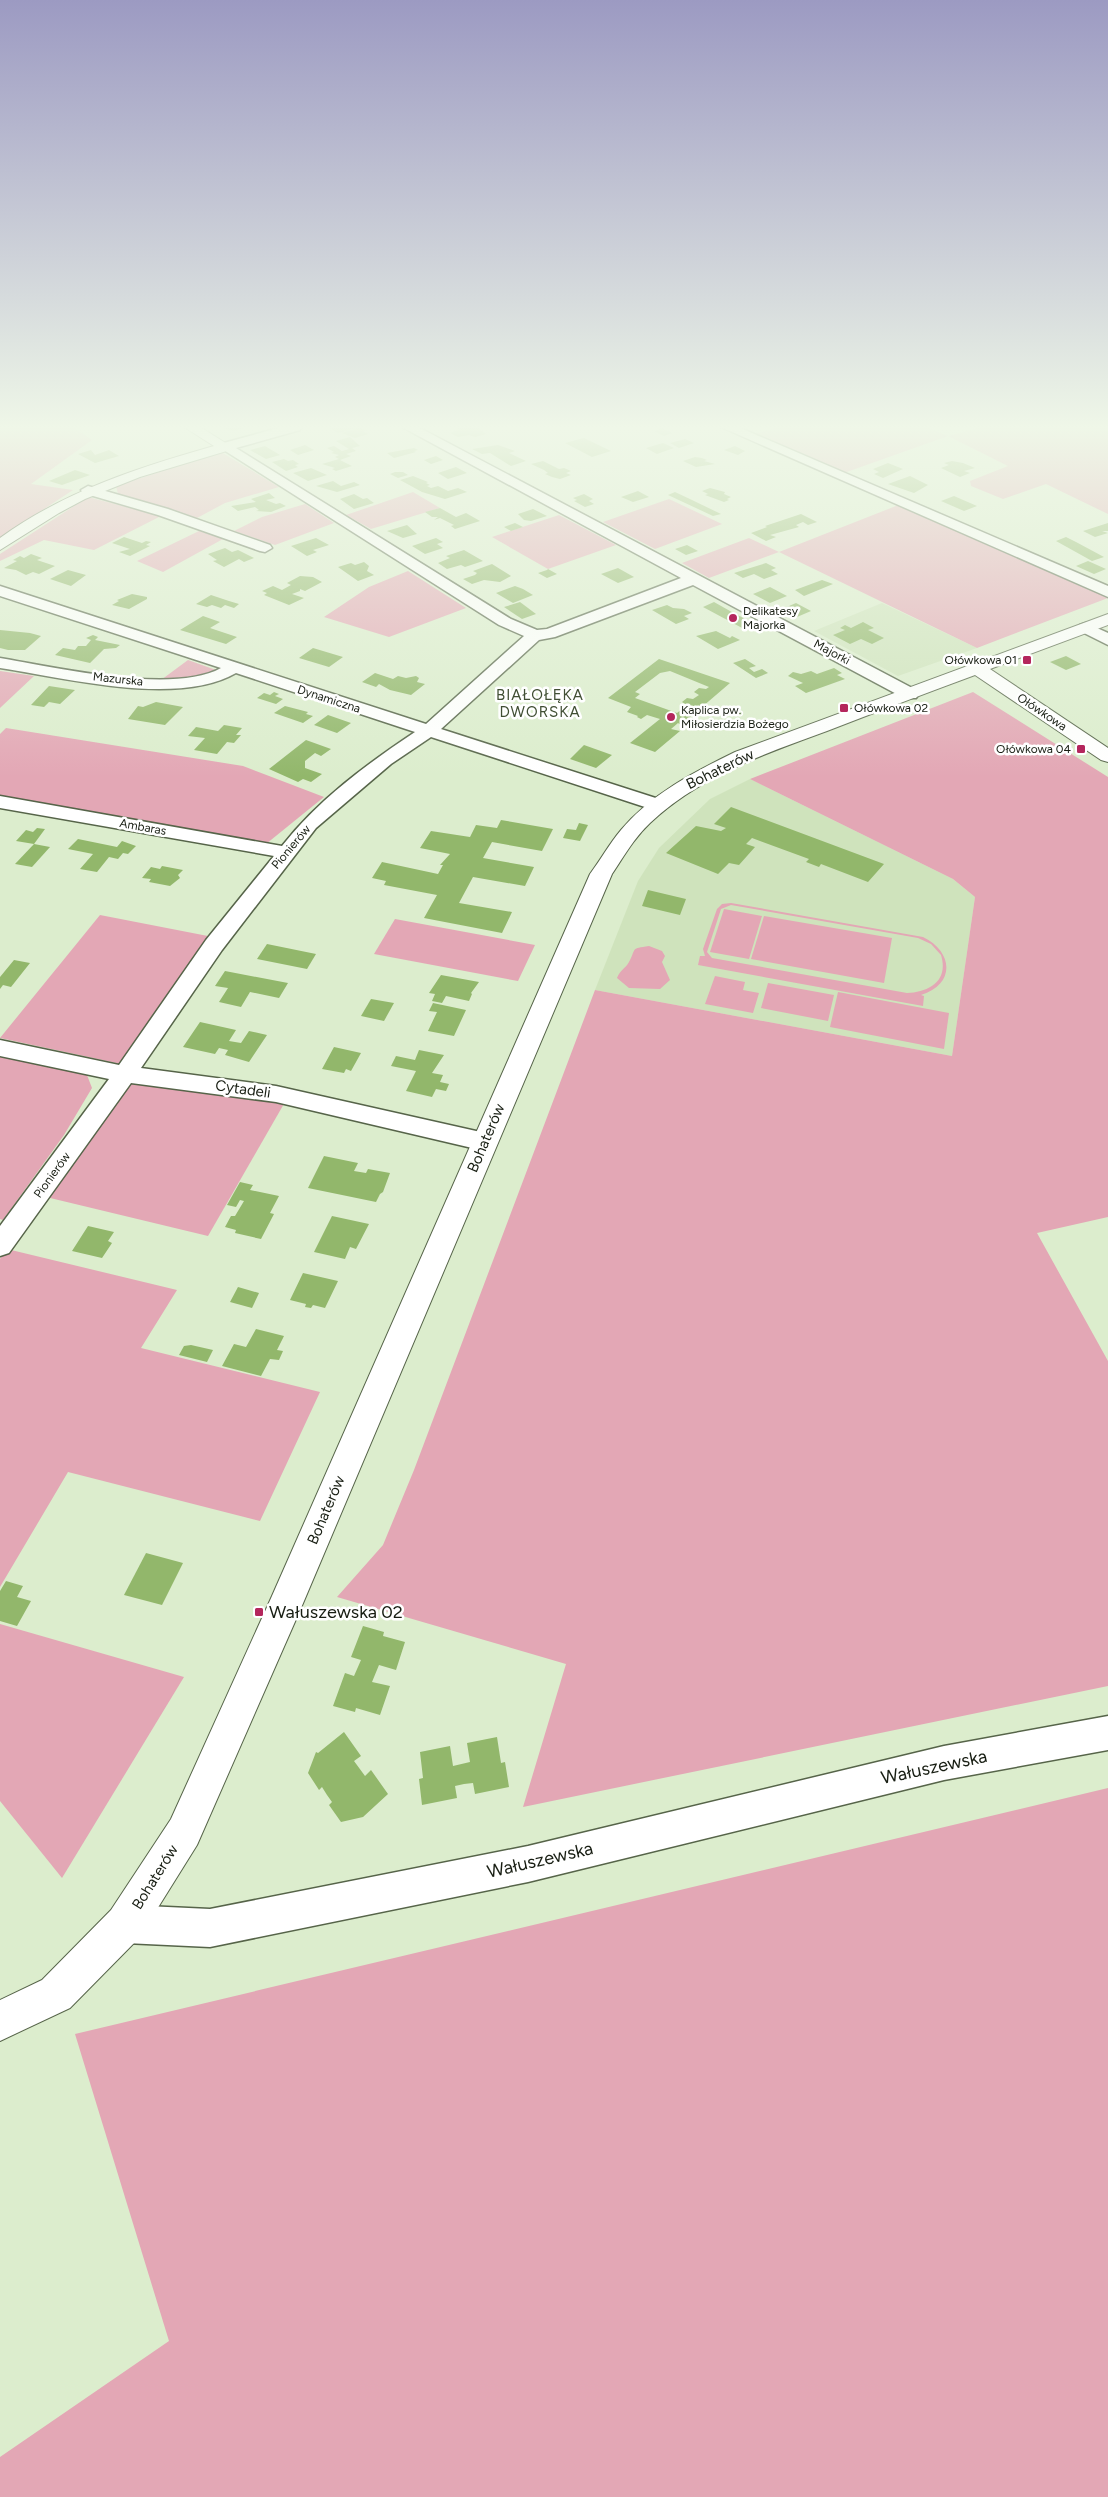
<svg xmlns="http://www.w3.org/2000/svg" width="1108" height="2497" viewBox="0 0 1108 2497" font-family="Figtree,sans-serif">
	<style>
		.built { fill: #cfe3bc }
		.green { fill: #e3a7b5; fill-rule: evenodd }
		.building { fill: #92b76b; fill-rule: evenodd }
		.lines { fill: none; stroke-linecap: round; stroke-linejoin: round }
		.minor-casing { stroke: #566449; stroke-width: 3 }
		.tertiary-casing { stroke: #566449; stroke-width: 2 }
		.minor { fill: #fff; fill-rule: evenodd }
		.tertiary { fill: #fff; fill-rule: evenodd }
		.poi-dot { fill: #b4265c; stroke: #fff; stroke-width: 2 }
		.labels { text-anchor: middle; dominant-baseline: central; stroke-width: 5; stroke-linejoin: round; paint-order: stroke }
		.far-poi-label { font-size: 12px; fill: #181e13; stroke: #fff; text-anchor: start }
		.far-street-label { font-size: 12px; fill: #181e13; stroke: #fff }
		.far-quarter-label { font-size: 15px; letter-spacing: 1px; fill: #414f34; stroke: #fff }
		.street-label { font-size: 15px; fill: #181e13; stroke: #fff }
		.near-poi-label { font-size: 18px; fill: #181e13; stroke: #fff; text-anchor: start }
		.near-street-label { font-size: 18px; fill: #181e13; stroke: #fff }
	</style>
	<rect width="100%" height="100%" fill="#dcedcd"/>
	<g class="built">
		<polygon points="882,603 977,648 898,676 814,631"/>
		<polygon points="750,779 953,879 975,897 952,1056 595,990 638,881 659,848 710,799"/>
	</g>
	<g class="green">
		<polygon points="0,427 73,427 92,440 31,484 73,490 0,538"/>
		<polygon points="778,427 927,427 948,436 981,427 1108,427 1108,514 1046,484 1003,499 971,486 970,481 1008,466 948,436 841,474 752,435"/>
		<polygon points="221,452 279,487 225,503 197,518 118,494 116,486"/>
		<polygon points="413,492 440,508 371,529 346,515"/>
		<polygon points="88,497 161,516 94,550 44,540 0,561 0,554"/>
		<polygon points="669,499 722,524 655,549 603,522"/>
		<polygon points="305,504 334,523 275,545 234,531 262,517"/>
		<polygon points="901,504 1108,595 1108,598 977,648 779,552 709,578 682,563 749,538 779,552"/>
		<polygon points="559,515 616,545 548,569 492,537"/>
		<polygon points="199,531 223,539 163,572 137,561"/>
		<polygon points="408,571 466,608 389,637 324,617 369,587"/>
		<polygon points="188,660 216,670 203,675 161,680"/>
		<polygon points="0,671 34,676 0,708"/>
		<polygon points="973,692 1108,777 1108,1217 1037,1233 1108,1361 1108,1686 523,1807 566,1664 337,1597 383,1545 414,1470 595,990 952,1056 975,897 953,879 750,779"/>
		<polygon points="6,728 243,766 324,797 266,844 0,798 0,734"/>
		<path d="M731,903L923,937C954,952 955,985 921,995L924,996L923,1006L698,965L700,956H705L703,949L717,909L722,904ZM731,905L918,938L931,944L941,955C949,981 929,992 907,993L712,958L707,952L721,909Z"/>
		<polygon points="724,909 762,916 749,959 710,952"/>
		<polygon points="100,915 213,937 121,1064 0,1038"/>
		<polygon points="764,916 892,938 884,983 751,959"/>
		<polygon points="395,919 535,945 518,981 374,954"/>
		<path d="M649,946L662,951L665,956L662,962L670,980L660,989L629,988L617,978C620,970 626,968 629,962C637,947 630,949 649,946Z"/>
		<polygon points="715,976 745,982 743,990 759,993 753,1013 705,1004"/>
		<polygon points="768,983 834,995 828,1021 761,1008"/>
		<polygon points="838,992 949,1013 944,1049 830,1027"/>
		<polygon points="0,1056 87,1075 92,1088 64,1135 3,1220 0,1219"/>
		<polygon points="129,1082 285,1102 208,1236 46,1197"/>
		<polygon points="7,1249 177,1290 141,1348 320,1392 260,1521 68,1472 0,1587 0,1259"/>
		<polygon points="0,1624 184,1677 62,1878 0,1801"/>
		<polygon points="1108,1788 1108,2497 0,2497 0,2457 169,2341 75,2034"/>
	</g>
	<g class="building">
		<polygon points="247,427 233,431 223,428 227,427"/>
		<polygon points="328,427 356,427 356,428 338,433"/>
		<polygon points="454,427 477,427 486,434 475,437 469,435 458,437 450,433 459,429"/>
		<polygon points="358,428 367,430 363,431 368,434 355,438 342,433"/>
		<polygon points="662,428 672,433 664,436 654,431"/>
		<polygon points="350,437 360,446 352,448 356,451 346,454 351,456 340,460 352,466 336,471 332,469 335,468 322,464 339,459 335,457 339,455 331,453 334,452 327,448 334,446 342,451 349,449 336,441"/>
		<polygon points="584,438 611,451 592,457 565,443"/>
		<polygon points="685,439 694,443 679,448 670,443"/>
		<polygon points="663,443 674,448 657,454 646,448"/>
		<polygon points="305,445 314,450 298,455 290,450"/>
		<polygon points="498,445 515,451 509,453 526,461 511,466 490,453 482,454 472,449"/>
		<polygon points="265,446 280,455 266,459 250,450"/>
		<polygon points="735,446 745,451 738,455 724,450"/>
		<polygon points="414,448 418,450 414,451 416,452 394,458 387,453"/>
		<polygon points="91,450 95,455 109,450 119,456 95,463 78,454"/>
		<polygon points="436,456 443,460 431,464 424,460"/>
		<polygon points="695,457 702,458 707,460 704,461 715,464 696,467 683,461"/>
		<polygon points="284,459 288,461 293,460 299,464 295,465 298,467 286,471 272,462"/>
		<polygon points="543,461 559,469 564,468 571,471 566,473 571,475 560,479 552,477 545,474 548,473 544,470 531,464"/>
		<polygon points="952,461 963,463 975,468 964,471 970,473 960,477 941,468 949,465 944,463"/>
		<polygon points="888,463 903,469 883,478 874,474 879,472 873,469"/>
		<polygon points="456,467 467,473 448,479 438,473"/>
		<polygon points="311,468 327,475 308,481 293,473"/>
		<polygon points="75,470 90,475 62,485 49,481"/>
		<polygon points="395,472 403,472 408,475 398,478 390,474"/>
		<polygon points="413,476 428,482 426,483 430,485 427,486 431,488 438,486 448,491 458,488 467,492 445,499 422,492 400,480"/>
		<polygon points="910,476 928,485 914,493 888,484"/>
		<polygon points="333,481 341,486 354,482 360,485 337,492 316,486"/>
		<polygon points="710,488 725,492 724,494 731,497 727,499 729,500 724,502 705,495 708,494 702,491"/>
		<polygon points="638,491 649,497 633,502 621,497"/>
		<polygon points="675,492 692,500 721,514 713,516 668,495"/>
		<polygon points="269,493 275,498 266,500 276,504 280,503 286,506 271,512 256,511 259,510 255,507 238,511 231,506 256,502 251,499"/>
		<polygon points="354,494 363,499 367,498 374,503 354,509 340,499"/>
		<polygon points="584,494 593,499 589,501 594,504 585,507 574,501 577,500 573,498"/>
		<polygon points="954,496 977,506 964,511 941,501"/>
		<polygon points="440,508 456,517 466,513 480,521 455,529 451,526 454,525 440,518 434,520 438,517 432,517 425,512"/>
		<polygon points="533,509 547,516 531,521 524,520 518,514"/>
		<polygon points="801,514 817,522 808,525 803,522 796,525 799,527 770,535 776,537 766,541 751,533 767,527 765,526"/>
		<polygon points="515,523 523,527 511,531 504,527"/>
		<polygon points="1108,523 1108,531 1102,531 1108,533 1095,537 1083,531"/>
		<polygon points="407,525 417,534 403,538 387,531"/>
		<polygon points="124,537 142,543 146,541 151,542 146,545 150,546 130,556 119,552 130,549 112,543"/>
		<polygon points="1066,537 1076,542 1104,557 1092,561 1056,541"/>
		<polygon points="316,538 329,545 313,550 317,552 307,556 291,546"/>
		<polygon points="436,538 443,542 437,544 443,548 425,554 412,546"/>
		<polygon points="687,545 698,551 686,555 675,549"/>
		<polygon points="225,548 232,552 238,550 254,558 244,562 239,559 224,567 213,561 217,560 208,554"/>
		<polygon points="464,550 483,561 465,567 461,565 447,569 438,563 450,558 446,556"/>
		<polygon points="31,554 42,558 37,560 55,566 39,574 33,572 26,575 16,570 4,568 17,561 13,560 20,556 24,558"/>
		<polygon points="1088,561 1106,569 1094,574 1076,566"/>
		<polygon points="364,562 369,566 367,571 374,575 358,581 338,567 351,563 355,565"/>
		<polygon points="766,563 776,568 771,570 778,574 764,579 754,574 743,578 734,573"/>
		<polygon points="492,564 511,576 500,582 484,580 472,584 463,579 475,575 477,573 473,571"/>
		<polygon points="618,568 634,577 618,583 601,574"/>
		<polygon points="68,570 86,575 71,586 50,579"/>
		<polygon points="547,570 548,569 557,574 547,578 538,573"/>
		<polygon points="300,576 313,577 322,582 305,591 300,589 300,591 292,594 304,598 289,605 264,595 267,593 262,591 273,586 282,590 291,585 287,583"/>
		<polygon points="822,580 833,584 804,596 795,590"/>
		<polygon points="515,586 523,589 533,595 513,603 496,593"/>
		<polygon points="770,587 787,596 770,603 753,594"/>
		<polygon points="132,594 147,597 147,599 129,609 112,605 119,601 117,600"/>
		<polygon points="211,595 229,601 239,604 234,608 225,605 221,608 212,605 207,607 196,604"/>
		<polygon points="520,602 536,614 522,619 504,607"/>
		<polygon points="714,602 730,611 755,624 751,626 753,627 744,629 703,607"/>
		<polygon points="796,603 811,611 797,617 782,609"/>
		<polygon points="667,605 673,608 684,609 692,613 684,616 689,619 676,624 652,610"/>
		<polygon points="203,616 220,622 210,628 237,637 226,644 180,630"/>
		<polygon points="863,622 874,628 868,630 884,638 872,644 861,639 850,644 833,635 845,630 840,628 845,625 851,628"/>
		<polygon points="0,630 30,633 41,636 25,650 8,650 0,648"/>
		<polygon points="716,631 730,638 732,636 740,640 718,649 696,636"/>
		<polygon points="93,635 98,637 95,640 120,645 116,648 104,649 90,663 55,655 63,648 75,650 78,646 86,646 91,640 86,638"/>
		<polygon points="313,648 343,657 329,667 299,658"/>
		<polygon points="1066,656 1081,664 1066,670 1050,662"/>
		<path d="M659,659L730,683L681,725L678,723L671,729L680,731L655,752L630,743L660,719L647,715L641,719L637,717L638,716L627,712L631,707L608,698ZM670,671L709,687L706,689L699,688L694,692L699,695L693,699L687,698L682,702L687,705L677,713L635,698L640,694L635,692L660,673Z"/>
		<polygon points="745,659 756,666 749,668 754,672 762,669 768,673 756,678 733,663"/>
		<polygon points="834,668 842,673 837,675 845,679 806,693 795,686 803,683 788,676 793,672 801,674 811,671 817,674"/>
		<polygon points="375,673 393,679 398,676 406,678 416,676 419,678 417,682 425,684 411,695 390,690 379,684 376,687 362,682"/>
		<polygon points="49,686 75,690 60,704 49,702 44,707 31,705"/>
		<polygon points="274,692 279,694 275,696 283,699 276,704 257,698 264,693 270,695"/>
		<polygon points="156,702 183,707 165,725 128,719 138,706 143,707"/>
		<polygon points="285,706 308,712 306,714 313,716 303,723 274,713"/>
		<polygon points="328,715 351,723 337,733 314,725"/>
		<polygon points="224,725 242,728 236,735 241,735 234,743 227,742 217,754 194,750 205,738 188,736 196,727 218,731"/>
		<polygon points="306,740 331,749 321,756 315,753 305,761 305,768 322,774 311,782 303,779 298,782 269,769"/>
		<polygon points="584,745 612,755 596,768 570,759"/>
		<polygon points="731,807 884,864 868,882 821,864 819,867 806,862 809,859 752,838 746,844 755,847 739,865 729,863 718,874 666,853 696,826 721,831 726,828 714,824"/>
		<polygon points="501,820 553,829 542,851 492,842 483,858 534,867 525,886 473,877 459,903 512,912 502,933 424,918 437,895 384,885 386,881 372,878 382,862 438,874 443,865 440,865 450,854 420,848 431,831 470,837 476,825 497,828"/>
		<polygon points="579,823 588,825 580,841 563,838 567,829 576,830"/>
		<polygon points="37,828 45,829 34,844 16,841 26,830 33,832"/>
		<polygon points="78,839 117,847 122,841 136,846 128,854 123,853 118,859 109,857 97,872 80,869 93,854 68,849"/>
		<polygon points="34,844 50,847 32,867 15,864"/>
		<polygon points="162,866 183,870 178,875 180,878 170,886 149,882 151,879 142,878 151,867 160,869"/>
		<polygon points="648,890 686,899 680,915 642,906"/>
		<polygon points="267,944 316,954 307,969 257,959"/>
		<polygon points="14,960 30,963 11,987 3,985 0,989 0,977"/>
		<polygon points="225,971 288,983 279,998 250,992 241,1007 219,1002 228,988 215,986"/>
		<polygon points="441,975 479,982 471,993 472,994 469,1001 446,996 442,1003 432,1001 435,994 429,993"/>
		<polygon points="371,999 394,1003 384,1021 361,1016"/>
		<polygon points="433,1003 466,1010 454,1036 428,1031 437,1012 429,1011"/>
		<polygon points="200,1022 236,1030 229,1041 241,1043 249,1031 267,1035 249,1062 225,1055 228,1050 219,1048 215,1054 183,1047"/>
		<polygon points="334,1047 361,1053 351,1071 346,1069 344,1073 322,1069"/>
		<polygon points="419,1050 444,1055 432,1073 443,1075 440,1082 449,1084 446,1091 436,1089 432,1097 406,1091 416,1071 391,1066 396,1056 415,1060"/>
		<polygon points="324,1156 358,1163 354,1171 366,1173 368,1169 390,1173 383,1192 380,1194 376,1202 308,1188"/>
		<polygon points="240,1182 253,1185 250,1190 279,1196 270,1213 274,1214 261,1239 235,1233 236,1230 225,1227 231,1216 235,1216 244,1201 240,1200 236,1207 227,1205"/>
		<polygon points="332,1216 369,1224 356,1249 350,1247 345,1259 314,1252"/>
		<polygon points="88,1226 114,1232 108,1241 112,1243 102,1258 72,1251"/>
		<polygon points="303,1273 338,1281 325,1308 313,1305 311,1308 305,1307 306,1304 290,1300"/>
		<polygon points="238,1287 259,1293 252,1308 230,1302"/>
		<polygon points="256,1329 284,1336 277,1350 283,1351 279,1360 270,1359 261,1376 222,1366 234,1344 246,1347"/>
		<polygon points="191,1345 213,1350 207,1362 179,1355 184,1346"/>
		<polygon points="146,1553 183,1563 162,1605 124,1595"/>
		<polygon points="6,1581 23,1586 17,1597 31,1601 17,1626 0,1621 0,1591"/>
		<polygon points="363,1626 384,1632 383,1636 405,1642 396,1670 379,1665 372,1682 390,1686 380,1715 356,1708 355,1712 333,1706 345,1673 354,1676 361,1660 351,1657"/>
		<polygon points="344,1732 361,1756 354,1761 365,1776 371,1770 388,1794 363,1817 341,1822 329,1805 332,1802 327,1795 322,1787 319,1790 308,1773 316,1752 318,1753"/>
		<polygon points="497,1737 501,1763 505,1762 509,1787 475,1794 473,1783 464,1784 455,1786 457,1798 422,1805 419,1779 423,1778 420,1752 450,1746 453,1766 470,1762 467,1743"/>
	</g>
	<g class="lines">
		<defs>
			<g id="minor">
				<path d="M282,427H302L300,430L236,448L511,619L537,630L547,629L681,578L402,427H418L916,690L919,694L916,698H904L693,585L555,637L539,640L441,729L665,801L667,805L665,809H651L431,737L391,764L316,828L222,950L141,1068L276,1086L485,1133L494,1136L497,1142L494,1148L485,1151L276,1102L131,1083L9,1253L0,1256V1226L109,1079L0,1056V1040L119,1065L206,940L274,856L0,808V796L282,846C318,800 367,764 415,732L236,673C178,707 65,678 0,668V658C54,667 173,695 221,668L0,596V586L426,724L524,636L499,625L219,447L220,444Z"/>
				<polygon points="721,427 738,427 1108,586 1108,597"/>
				<polygon points="88,486 168,509 270,545 272,548 265,552 260,551 158,515 83,493 81,490"/>
				<polygon points="1086,623 1108,633 1108,645 1080,631 1078,628 1080,625"/>
				<polygon points="1108,1716 1108,1750 944,1780 528,1882 210,1947 125,1943 112,1937 106,1924 112,1911 125,1905 210,1909 528,1846 944,1746"/>
			</g>
			<g id="tertiary">
				<path d="M184,427H200L232,447L230,450L140,477L85,499L59,513L0,550V538C65,491 137,468 214,446Z"/>
				<path d="M1108,614V625L990,669L1108,748V762L1101,760L975,675C926,693 876,712 827,731C764,754 700,776 650,823C634,838 624,856 612,874L301,1608L197,1845L139,1938L70,2008L0,2041V2000L42,1980L111,1910L171,1819L272,1596L590,874C601,859 610,843 621,830C651,794 694,772 735,752Z"/>
			</g>
		</defs>
		<use href="#minor" class="minor-casing"/>
		<use href="#tertiary" class="tertiary-casing"/>
		<use href="#minor" class="minor"/>
		<use href="#tertiary" class="tertiary"/>
	</g>
	<linearGradient id="sky" x2="0" y2="1"><stop stop-color="#9c9ac2"/><stop offset="0.55" stop-color="#eff7e8"/><stop offset="1" stop-color="#eff7e8" stop-opacity="0"/></linearGradient>
	<rect width="1108" height="777" fill="url(#sky)"/>
	<g class="poi-dot">
		<circle cx="733" cy="618" r="5"/>
		<rect x="1022" y="655" width="10" height="10" rx="2.5"/>
		<rect x="839" y="703" width="10" height="10" rx="2.5"/>
		<circle cx="671" cy="717" r="5"/>
		<rect x="1076" y="744" width="10" height="10" rx="2.5"/>
		<rect x="254" y="1607" width="10" height="10" rx="2.5"/>
	</g>
	<g class="labels">
		<g class="far-poi-label">
			<text x="743" y="611">Delikatesy<tspan x="743" dy="14">Majorka</tspan></text>
			<text x="1017" y="660" text-anchor="end">Ołówkowa 01</text>
			<text x="854" y="708">Ołówkowa 02</text>
			<text x="681" y="710">Kaplica pw.<tspan x="681" dy="14">Miłosierdzia Bożego</tspan></text>
			<text x="1071" y="749" text-anchor="end">Ołówkowa 04</text>
		</g>
		<g class="far-street-label">
			<text transform="translate(832 652) rotate(28)">Majorki</text>
			<text transform="translate(118 679) rotate(6)">Mazurska</text>
			<text transform="translate(329 699) rotate(18)">Dynamiczna</text>
			<text transform="translate(1042 712) rotate(34)">Ołówkowa</text>
			<text transform="translate(143 827) rotate(10)">Ambaras</text>
			<text transform="translate(291 847) rotate(-50)">Pionierów</text>
			<text transform="translate(52 1175) rotate(-54)">Pionierów</text>
		</g>
		<g class="far-quarter-label">
			<text x="540" y="695">BIAŁOŁĘKA<tspan x="540" dy="17">DWORSKA</tspan></text>
		</g>
		<g class="street-label">
			<text transform="translate(720 769) rotate(-26)">Bohaterów</text>
			<text transform="translate(243 1089) rotate(8)">Cytadeli</text>
			<text transform="translate(486 1138) rotate(-67)">Bohaterów</text>
			<text transform="translate(326 1510) rotate(-67)">Bohaterów</text>
			<text transform="translate(155 1877) rotate(-58)">Bohaterów</text>
		</g>
		<g class="near-poi-label">
			<text x="269" y="1612">Wałuszewska 02</text>
		</g>
		<g class="near-street-label">
			<text transform="translate(934 1767) rotate(-12)">Wałuszewska</text>
			<text transform="translate(540 1860) rotate(-13)">Wałuszewska</text>
		</g>
	</g>
</svg>
